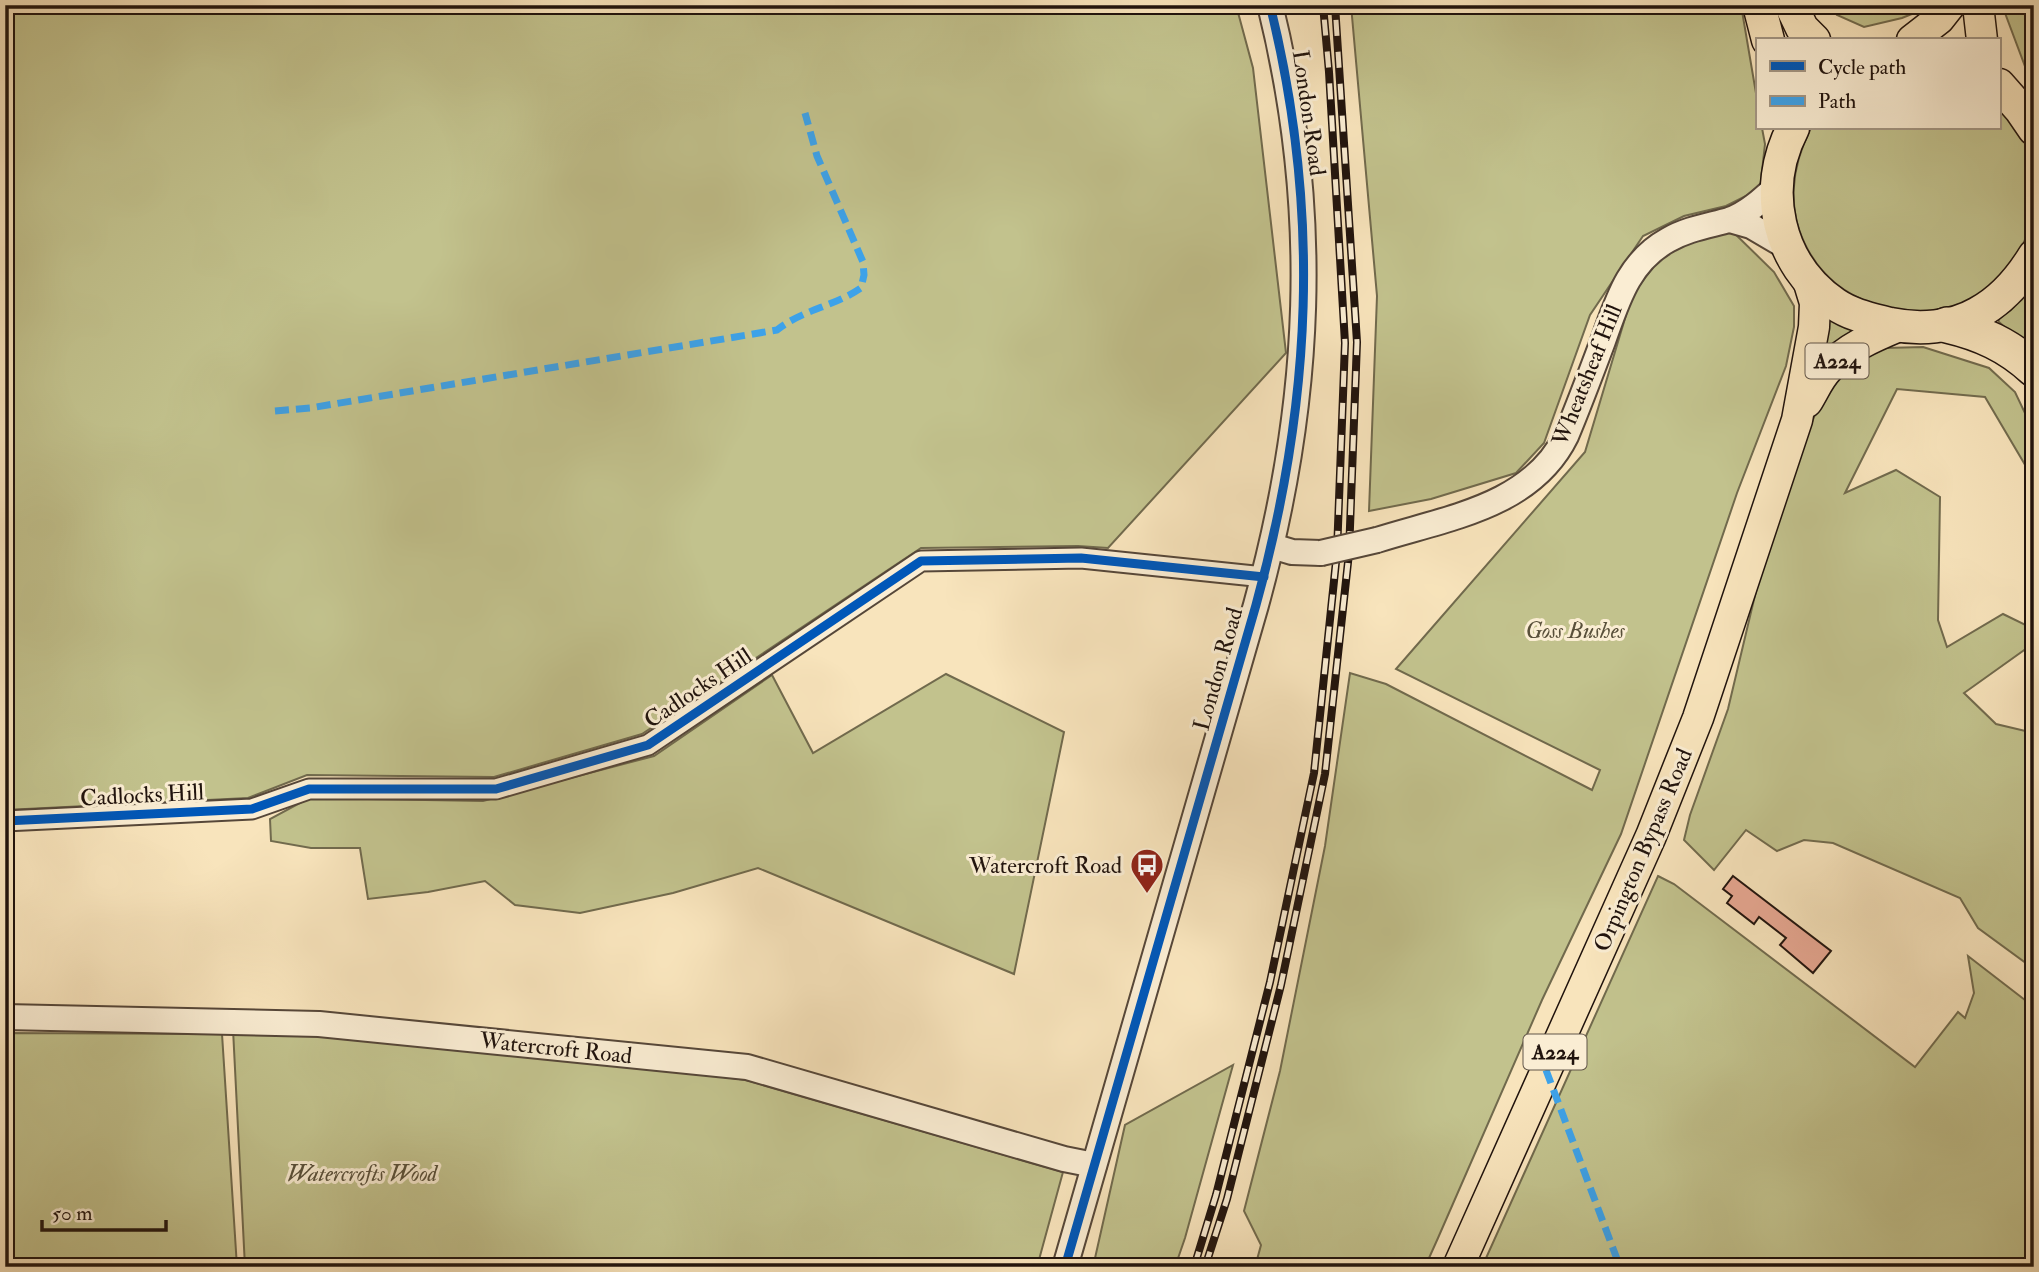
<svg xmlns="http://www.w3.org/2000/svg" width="2039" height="1272" viewBox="0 0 2039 1272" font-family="'IM FELL Double Pica',serif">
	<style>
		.green { fill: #c2c28d; stroke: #716a4d; stroke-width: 2 }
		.building { fill: #e7a792; stroke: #20130d; stroke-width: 2 }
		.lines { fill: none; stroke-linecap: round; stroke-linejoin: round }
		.minor-casing { stroke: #564739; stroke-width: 23 }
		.tertiary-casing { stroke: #564739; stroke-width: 28 }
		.primary-casing { stroke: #20130d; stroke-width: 33 }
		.trunk-casing { stroke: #20130d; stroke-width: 35 }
		.motorway-casing { stroke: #20130d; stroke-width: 38 }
		.minor { stroke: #faedd3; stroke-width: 19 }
		.tertiary { stroke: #faedd3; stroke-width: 24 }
		.primary { stroke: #f8e4bc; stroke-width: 30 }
		.trunk { stroke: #f8e4bc; stroke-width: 32 }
		.motorway { stroke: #f8e4bc; stroke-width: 35 }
		.rail-casing { stroke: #20130d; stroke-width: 8 }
		.rail { stroke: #faedd3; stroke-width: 5; stroke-dasharray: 16; stroke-linecap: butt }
		.tertiary-bridge-casing { stroke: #564739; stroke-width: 28; stroke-linecap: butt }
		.tertiary-bridge { stroke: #faedd3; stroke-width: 24 }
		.quiet { stroke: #3da2e9; stroke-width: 7; stroke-dasharray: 14 7; stroke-linecap: butt }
		.cycleway-casing { stroke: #faedd3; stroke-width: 13 }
		.cycleway { stroke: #0057b8; stroke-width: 9 }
		.labels { text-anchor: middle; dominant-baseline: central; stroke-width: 6; stroke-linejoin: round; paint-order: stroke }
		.shield { fill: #faedd3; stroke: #615448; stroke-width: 2 }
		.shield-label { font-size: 21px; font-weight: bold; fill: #20130d }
		.street-label { font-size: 23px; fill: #20130d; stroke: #faedd3 }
		.park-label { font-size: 23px; font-style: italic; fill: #59503a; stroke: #faedd3 }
		.poi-label { font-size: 23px; fill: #20130d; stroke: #faedd3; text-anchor: end }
	</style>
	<rect width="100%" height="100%" fill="#f8e4bc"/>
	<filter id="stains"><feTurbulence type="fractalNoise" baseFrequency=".00286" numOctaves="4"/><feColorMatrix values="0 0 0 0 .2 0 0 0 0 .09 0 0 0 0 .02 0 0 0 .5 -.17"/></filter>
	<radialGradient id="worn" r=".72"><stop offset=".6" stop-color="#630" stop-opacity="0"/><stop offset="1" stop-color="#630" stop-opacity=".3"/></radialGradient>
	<g class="green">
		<polygon points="5,5 1236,5 1253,68 1286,353 1108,548 1078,546 921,548 642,734 494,777 307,775 248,798 5,810"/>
		<polygon points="1351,5 1741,5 1757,99 1757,128 1762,128 1765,144 1760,189 1726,206 1684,216 1643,236 1590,315 1544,443 1516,473 1431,499 1369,511 1377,296"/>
		<polygon points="1840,5 1934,5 1902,18 1864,27 1837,15"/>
		<polygon points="2002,5 2022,5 2034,42 2034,79 2029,77"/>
		<path d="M1999,104C2013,122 2027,141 2033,164C2035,174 2034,185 2034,196C2034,266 1968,324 1898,312C1889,311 1880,306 1872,303C1844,294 1823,277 1808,250C1786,210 1791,167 1811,128H1999Z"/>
		<polygon points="1728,227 1774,272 1794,306 1794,327 1786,366 1737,493 1621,834 1542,1000 1438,1238 1425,1267 1255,1267 1261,1245 1244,1211 1280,1071 1325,846 1350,673 1386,684 1592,790 1600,770 1396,669 1585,452 1632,295 1661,257 1690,239"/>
		<polygon points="2034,283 2034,353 1999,322 1998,318 2020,300"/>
		<polygon points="1825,315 1856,331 1819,361"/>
		<polygon points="1923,347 1989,368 2015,392 2034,432 2034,480 1985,397 1897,389 1845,493 1896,470 1940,497 1938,620 1947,647 2003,614 2034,629 2034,643 1964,693 1996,724 2034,733 2034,969 1978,928 1960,898 1833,843 1804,840 1777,851 1746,830 1714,870 1684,840 1690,815 1728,709 1766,549 1798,456 1828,383 1859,355 1885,348"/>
		<polygon points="946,674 1064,732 1014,974 758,868 673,893 580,913 515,905 485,881 428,892 368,899 360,848 311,848 271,841 270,819 309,798 483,801 654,756 772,675 813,753"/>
		<polygon points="1658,876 1674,884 1915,1067 1958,1012 1965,1018 1974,993 1968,956 2034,1007 2034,1267 1482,1267"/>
		<polygon points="233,1029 560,1055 746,1080 1063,1172 1037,1267 245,1267"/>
		<polygon points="5,1033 222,1034 237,1267 5,1267"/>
		<polygon points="1233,1065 1185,1238 1175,1267 1093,1267 1125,1125"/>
	</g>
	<polygon class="building" points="1733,876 1831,951 1813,973 1780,945 1786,938 1759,917 1754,924 1727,903 1732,896 1723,889"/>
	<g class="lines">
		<defs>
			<polyline id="minor" points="5,821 252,809 309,789 496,789 648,745 921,561 1081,558 1264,577"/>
			<g id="tertiary">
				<polyline points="1730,220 1751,226 1787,247"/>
				<path d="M1377,540C1446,518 1531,507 1566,436C1579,405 1591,373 1603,341C1617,302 1628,262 1668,240C1687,229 1707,226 1729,220C1747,214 1763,199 1777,186"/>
				<polyline points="1272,546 1292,552 1321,553"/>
				<polyline points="5,1017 319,1024 747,1067 1064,1159 1094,1165"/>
				<path d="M1065,1267L1256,605C1312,402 1321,211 1270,5"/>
			</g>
			<g id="primary">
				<polyline points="1978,5 1982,40"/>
				<polyline points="1912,40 1939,19 1950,5"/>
				<path d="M1807,402C1814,391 1819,378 1828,369C1846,348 1875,336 1899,326"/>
				<polyline points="1458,1267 1651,836 1698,718 1797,420 1814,327 1815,303 1808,280"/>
			</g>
			<g id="trunk">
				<polyline points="1759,5 1768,40"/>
				<polyline points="1791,5 1802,28 1814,40"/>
				<polyline points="1999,85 2021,110 2034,129"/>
				<path d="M1793,128C1761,189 1777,264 1835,304C1851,315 1871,319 1890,324C1919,330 1952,328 1978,313C2002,300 2020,279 2034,256"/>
			</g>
			<path id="motorway" d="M1947,325C1981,333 2008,345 2034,369"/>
		</defs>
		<use href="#minor" class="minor-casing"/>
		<use href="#tertiary" class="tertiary-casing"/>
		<use href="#primary" class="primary-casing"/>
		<use href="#trunk" class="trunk-casing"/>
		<use href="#motorway" class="motorway-casing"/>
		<use href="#minor" class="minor"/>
		<use href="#tertiary" class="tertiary"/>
		<use href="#primary" class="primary"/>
		<use href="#trunk" class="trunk"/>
		<use href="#motorway" class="motorway"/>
		<defs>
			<g id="rail">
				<polyline points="1194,1267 1216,1195 1270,982 1314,773 1337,552 1345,343 1329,72 1323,5"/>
				<polyline points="1205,1267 1227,1199 1281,985 1325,774 1349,553 1357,342 1335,5"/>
			</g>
		</defs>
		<use href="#rail" class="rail-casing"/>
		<use href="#rail" class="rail"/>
		<defs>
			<polyline id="tertiary-bridge" points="1321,553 1377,540"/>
		</defs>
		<use href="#tertiary-bridge" class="tertiary-bridge-casing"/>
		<use href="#tertiary-bridge" class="tertiary-bridge"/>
		<g class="quiet">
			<path d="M275,411L310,408L777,330C802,310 835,306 861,288L864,275L863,262L817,156L805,113"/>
			<polyline points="1546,1070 1620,1267"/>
		</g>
		<defs>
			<g id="cycleway">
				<polyline points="5,821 252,809 309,789 496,789 648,745 921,561 1081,558 1264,577"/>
				<path d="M1065,1267L1256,605C1312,402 1321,211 1270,5"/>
			</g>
		</defs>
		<use href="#cycleway" class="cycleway-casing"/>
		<use href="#cycleway" class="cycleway"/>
	</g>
	<defs>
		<symbol id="bus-pin" viewBox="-11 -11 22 30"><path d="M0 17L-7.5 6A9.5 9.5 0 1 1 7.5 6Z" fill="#8f2418" stroke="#faedd3"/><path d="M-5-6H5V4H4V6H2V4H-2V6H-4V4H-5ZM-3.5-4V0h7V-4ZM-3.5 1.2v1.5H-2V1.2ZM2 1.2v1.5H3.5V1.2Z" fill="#fff"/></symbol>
	</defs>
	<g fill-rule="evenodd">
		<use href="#bus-pin" x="1128" y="846" width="38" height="52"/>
	</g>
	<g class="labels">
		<g class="shield">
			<rect x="1805.5" y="343.5" width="63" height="35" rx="5"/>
			<rect x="1523.5" y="1034.5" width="63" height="35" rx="5"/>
		</g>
		<g class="shield-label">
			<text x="1837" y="361">A224</text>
			<text x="1555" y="1052">A224</text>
		</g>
		<g class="street-label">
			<text transform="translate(1309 113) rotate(82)">London Road</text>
			<text transform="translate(1587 375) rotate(-68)">Wheatsheaf Hill</text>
			<text transform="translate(1218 669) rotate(-74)">London Road</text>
			<text transform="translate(698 688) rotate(-34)">Cadlocks Hill</text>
			<text transform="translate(142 795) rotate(-3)">Cadlocks Hill</text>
			<text transform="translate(1643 850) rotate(-67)">Orpington Bypass Road</text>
			<text transform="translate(556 1048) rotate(6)">Watercroft Road</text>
		</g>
		<g class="park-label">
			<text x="1575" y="630">Goss Bushes</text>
			<text x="362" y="1173">Watercrofts Wood</text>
		</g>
		<g class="poi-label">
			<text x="1122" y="865">Watercroft Road</text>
		</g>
	</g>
	<rect width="2039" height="1272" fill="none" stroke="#f8e4bc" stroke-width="28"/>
	<rect x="7" y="7" width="2025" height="1258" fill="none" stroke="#20130d" stroke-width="3.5"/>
	<rect x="14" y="14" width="2011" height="1244" fill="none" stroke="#20130d" stroke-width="2"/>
	<rect x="1756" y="38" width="245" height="91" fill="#faedd3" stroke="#a39684" stroke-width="2"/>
	<rect x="1770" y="61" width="35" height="10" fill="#0057b8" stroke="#a39684" stroke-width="2"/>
	<text x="1818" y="74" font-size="21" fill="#20130d">Cycle path</text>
	<rect x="1770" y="96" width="35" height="10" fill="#3da2e9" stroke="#a39684" stroke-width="2"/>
	<text x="1818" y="108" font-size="21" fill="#20130d">Path</text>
	<path d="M42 1220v10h124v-10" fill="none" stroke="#20130d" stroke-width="3.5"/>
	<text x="52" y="1220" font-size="21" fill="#20130d" stroke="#faedd3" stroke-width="5" paint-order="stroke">50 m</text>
	<rect width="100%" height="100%" filter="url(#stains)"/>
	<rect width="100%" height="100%" fill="url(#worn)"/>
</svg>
